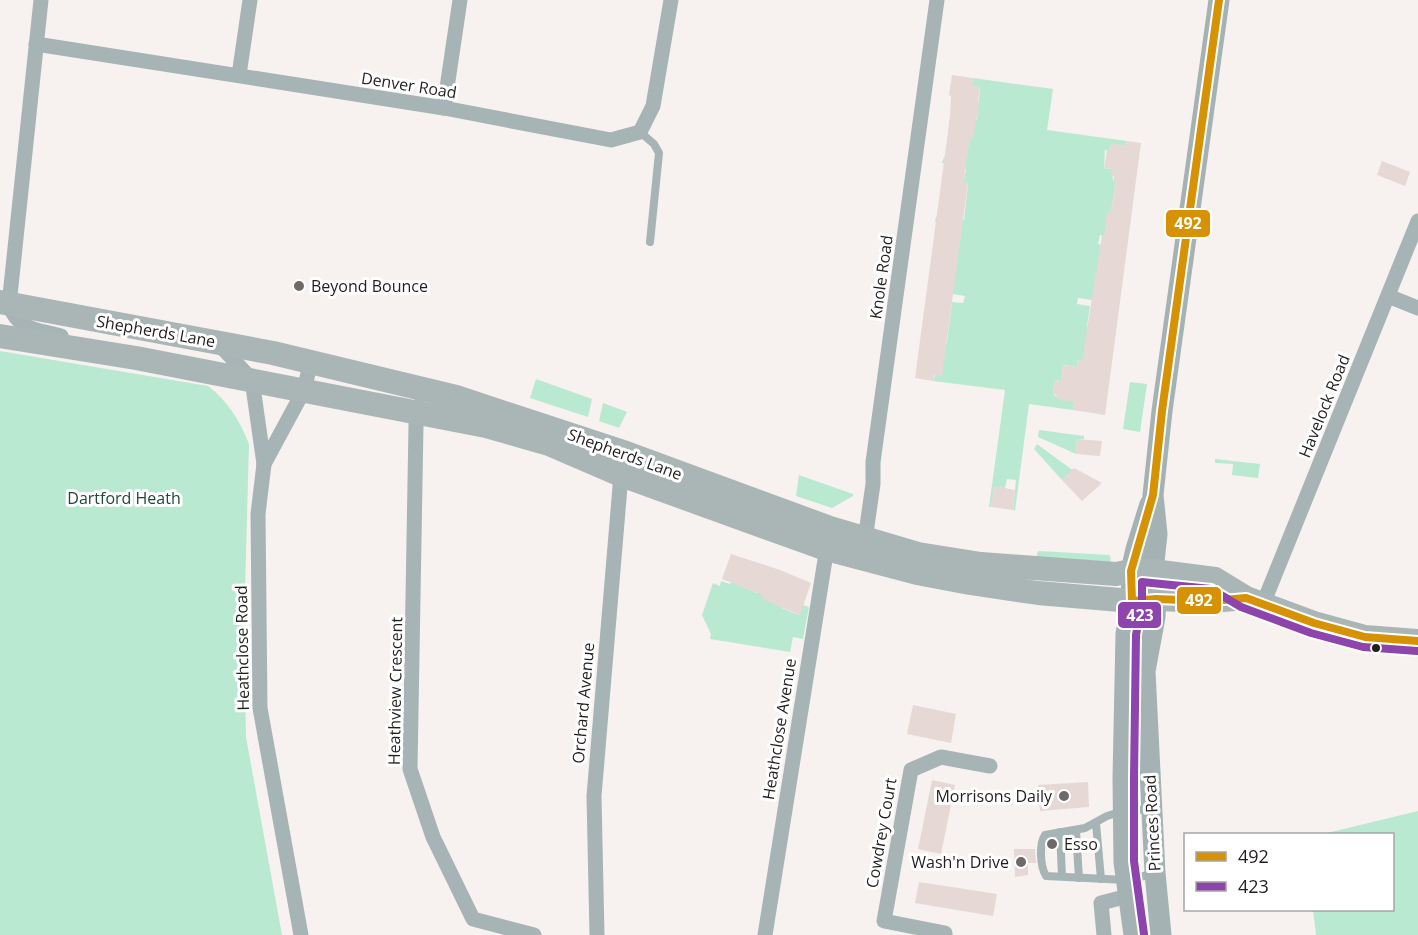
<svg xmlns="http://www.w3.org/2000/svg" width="1418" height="935" viewBox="0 0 1418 935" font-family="'Open Sans',sans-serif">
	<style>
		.green { fill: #b9e9d1 }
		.building { fill: #e6d8d4 }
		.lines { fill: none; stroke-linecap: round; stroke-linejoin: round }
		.lane { stroke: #a6b4b6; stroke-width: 8 }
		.street { stroke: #a6b4b6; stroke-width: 15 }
		.secondary { stroke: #a4b2b4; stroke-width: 21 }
		.primary { stroke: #aab6b6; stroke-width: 24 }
		.bus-1-casing { stroke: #fff; stroke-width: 12 }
		.bus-2-casing { stroke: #fff; stroke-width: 12 }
		.bus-1 { stroke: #d79204; stroke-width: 8 }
		.bus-2 { stroke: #8e44ad; stroke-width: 8 }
		.poi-dot { fill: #6d6968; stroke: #fff; stroke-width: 2 }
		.bus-dot { fill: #231f1e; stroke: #fff; stroke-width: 2 }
		.labels { text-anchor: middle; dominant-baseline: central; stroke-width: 6; stroke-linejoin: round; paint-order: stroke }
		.street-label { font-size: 16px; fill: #231f1e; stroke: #fff }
		.poi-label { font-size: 16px; fill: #231f1e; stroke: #fff; text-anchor: start }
		.park-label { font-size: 16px; fill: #1e4936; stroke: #fff }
		.line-badge { stroke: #fff; stroke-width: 2 }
		.badge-label { font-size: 16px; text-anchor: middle; font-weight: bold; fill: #fff }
	</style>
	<rect width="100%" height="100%" fill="#f7f2f0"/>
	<g class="green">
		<polygon points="973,78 1053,89 1047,130 1127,141 1126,146 1111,144 1110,151 1105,150 1104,168 1112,169 1113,182 1116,182 1111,211 1104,236 1100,235 1098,244 1107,246 1099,301 1078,298 1077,304 1090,306 1087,327 1096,329 1082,361 1078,360 1077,367 1063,365 1061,381 1055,380 1053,394 1058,398 1075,397 1073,410 1029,404 1015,511 1013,510 1016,480 1007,479 1005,488 994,487 991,507 989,507 1005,390 933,381 947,342 952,302 963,303 965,296 952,294 946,224 935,222 936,217 964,220 968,184 953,182 964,180 966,169 962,168 962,165 942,163 944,157 958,159 963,154 967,154 969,142 967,125 949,122 950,117 977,120 980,87 972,86"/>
		<path d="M0,351L208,386C228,401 240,421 249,444L244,629L246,737L282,935H0Z"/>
		<polygon points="536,379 592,399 588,417 530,398"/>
		<polygon points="1130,382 1147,384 1140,432 1123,429"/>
		<polygon points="603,403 627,412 619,428 599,421"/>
		<polygon points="1039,430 1084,436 1084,439 1077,439 1076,454 1038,437"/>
		<polygon points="1037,444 1071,469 1082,472 1067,475 1062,480 1034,449"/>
		<polygon points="1215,459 1260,464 1258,478 1232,475 1233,464 1215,463"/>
		<polygon points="799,475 853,494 853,496 832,508 796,496"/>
		<polygon points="1039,551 1110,555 1111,563 1037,560 1037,553"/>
		<polygon points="732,578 743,587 757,593 767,585 762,599 784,602 782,608 799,615 803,605 809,607 803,639 793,637 790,652 710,639 711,634 702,615 713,583 720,586 721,581 730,584"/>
		<polygon points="1418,811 1418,935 1316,935 1313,910 1392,910 1392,834 1323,834"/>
	</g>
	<g class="building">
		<polygon points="952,75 973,78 972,86 980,87 978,101 980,101 973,138 969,142 965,169 964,183 968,183 942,376 934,375 933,381 915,378 950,117 951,96 949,95"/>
		<polygon points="1127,141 1141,143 1105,415 1073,410 1074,402 1058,400 1056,395 1053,394 1055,380 1061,381 1063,365 1077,367 1078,360 1082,361 1102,235 1104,236 1107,211 1111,211 1116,182 1113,182 1114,176 1111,175 1112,169 1104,168 1107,150 1110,151 1111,143 1126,146"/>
		<polygon points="1382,161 1410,172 1405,186 1377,175"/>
		<polygon points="1077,439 1102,441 1100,456 1076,454"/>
		<polygon points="1074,468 1102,483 1082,501 1062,480"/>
		<polygon points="994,486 1015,490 1013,510 991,507"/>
		<polygon points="731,554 780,570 811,583 800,615 762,599 763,595 722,579"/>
		<polygon points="913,705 956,714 951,743 907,734"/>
		<polygon points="932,780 955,785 941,854 918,849"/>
		<polygon points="1088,782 1089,807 1040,811 1038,785"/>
		<polygon points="1014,849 1035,849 1036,863 1028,863 1028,875 1015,877"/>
		<polygon points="919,882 997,894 993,916 915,903"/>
	</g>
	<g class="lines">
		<g class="lane">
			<polyline points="640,132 654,144 659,153 650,242"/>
			<path d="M1150,809L1123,811L1107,816L1085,828L1045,835C1039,844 1040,866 1046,876L1126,880L1153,874"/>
			<polyline points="1096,823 1101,879"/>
			<polyline points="1076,831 1079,878"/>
			<polyline points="1060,832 1062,876"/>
		</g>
		<g class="street">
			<path d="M41,0L9,305C19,331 36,329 61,336"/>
			<polyline points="36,44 444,108 611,140 640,132 653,106 671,0"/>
			<polyline points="239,75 250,0"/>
			<polyline points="444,108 460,0"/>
			<polyline points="1388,296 1418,308"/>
			<polyline points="217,342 252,380 264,464 258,514 260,708 301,935"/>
			<polyline points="418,406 416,425 410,769 433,837 473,919 534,935"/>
			<polyline points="264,464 304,390 311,361"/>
			<polyline points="864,547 873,484 873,462 937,0"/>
			<polyline points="1263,604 1418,221"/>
			<polyline points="597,935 594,796 621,475"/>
			<polyline points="765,935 828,541"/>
			<polyline points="945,935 945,933 884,921 911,770 941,757 990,766"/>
			<polyline points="1104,935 1101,903 1128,896"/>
		</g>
		<g class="secondary">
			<polyline points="1134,935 1124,862 1123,778 1126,634 1132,601 1131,571 1136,549 1150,504"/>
			<polyline points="1161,935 1155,873 1145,671 1155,617 1156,599 1153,571 1157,534 1153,495 1162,411 1219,0"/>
		</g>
		<g class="primary">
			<polyline points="0,302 273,353 456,397 626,453 830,528 918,554 981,564 1116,574 1131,571 1153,571 1215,579 1246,598 1314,623 1365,637 1418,641"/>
			<polyline points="0,336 136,358 486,426 549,444 621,475 826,549 917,573 970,583 1038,593 1132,601 1156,599 1211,601 1246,598"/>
		</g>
		<defs>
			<polyline id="bus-1" points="1219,0 1162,411 1153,495 1131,571 1132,601 1156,599 1211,601 1246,598 1314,623 1365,637 1418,641"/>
			<polyline id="bus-2" points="1144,934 1134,861 1134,778 1136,635 1142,602 1142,582 1211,589 1241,607 1311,633 1363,647 1417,651"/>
		</defs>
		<use href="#bus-1" class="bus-1-casing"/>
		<use href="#bus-2" class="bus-2-casing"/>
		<use href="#bus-1" class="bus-1"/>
		<use href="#bus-2" class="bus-2"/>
	</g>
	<g class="poi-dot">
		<circle cx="299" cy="286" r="6"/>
		<circle cx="1064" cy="796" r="6"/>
		<circle cx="1052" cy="844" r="6"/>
		<circle cx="1021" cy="862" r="6"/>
	</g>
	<circle class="bus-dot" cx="1376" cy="648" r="5"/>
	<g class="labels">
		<g class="street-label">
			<text transform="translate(409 85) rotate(9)">Denver Road</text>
			<text transform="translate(881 277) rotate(-82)">Knole Road</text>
			<text transform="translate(156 331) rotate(10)">Shepherds Lane</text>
			<text transform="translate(1324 406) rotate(-68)">Havelock Road</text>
			<text transform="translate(625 454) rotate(20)">Shepherds Lane</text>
			<text transform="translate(242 648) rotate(-91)">Heathclose Road</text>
			<text transform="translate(395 691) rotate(-89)">Heathview Crescent</text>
			<text transform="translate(583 703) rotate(-85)">Orchard Avenue</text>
			<text transform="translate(779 729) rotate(-81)">Heathclose Avenue</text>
			<text transform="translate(1152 823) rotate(-93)">Princes Road</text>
			<text transform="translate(881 833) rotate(-80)">Cowdrey Court</text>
		</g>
		<g class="poi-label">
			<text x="311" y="286">Beyond Bounce</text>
			<text x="1052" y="796" text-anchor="end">Morrisons Daily</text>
			<text x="1064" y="844">Esso</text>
			<text x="1009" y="862" text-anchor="end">Wash'n Drive</text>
		</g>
		<g class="park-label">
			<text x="124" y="498">Dartford Heath</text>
		</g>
	</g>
	<g class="line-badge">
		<rect x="1165" y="209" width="46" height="29" rx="6" fill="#d79204"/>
		<rect x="1176" y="586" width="46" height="29" rx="6" fill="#d79204"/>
		<rect x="1117" y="601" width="45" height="28" rx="6" fill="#8e44ad"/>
	</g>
	<g class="badge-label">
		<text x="1188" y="229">492</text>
		<text x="1199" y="606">492</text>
		<text x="1140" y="621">423</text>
	</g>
	<rect x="1184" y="833" width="210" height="78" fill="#ffffff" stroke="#a7a5a5" stroke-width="1.5"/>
	<rect x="1196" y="852" width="30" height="9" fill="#d79204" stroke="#a7a5a5" stroke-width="1.5"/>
	<text x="1238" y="863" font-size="18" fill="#231f1e">492</text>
	<rect x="1196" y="882" width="30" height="9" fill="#8e44ad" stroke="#a7a5a5" stroke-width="1.5"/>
	<text x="1238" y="893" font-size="18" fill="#231f1e">423</text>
</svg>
